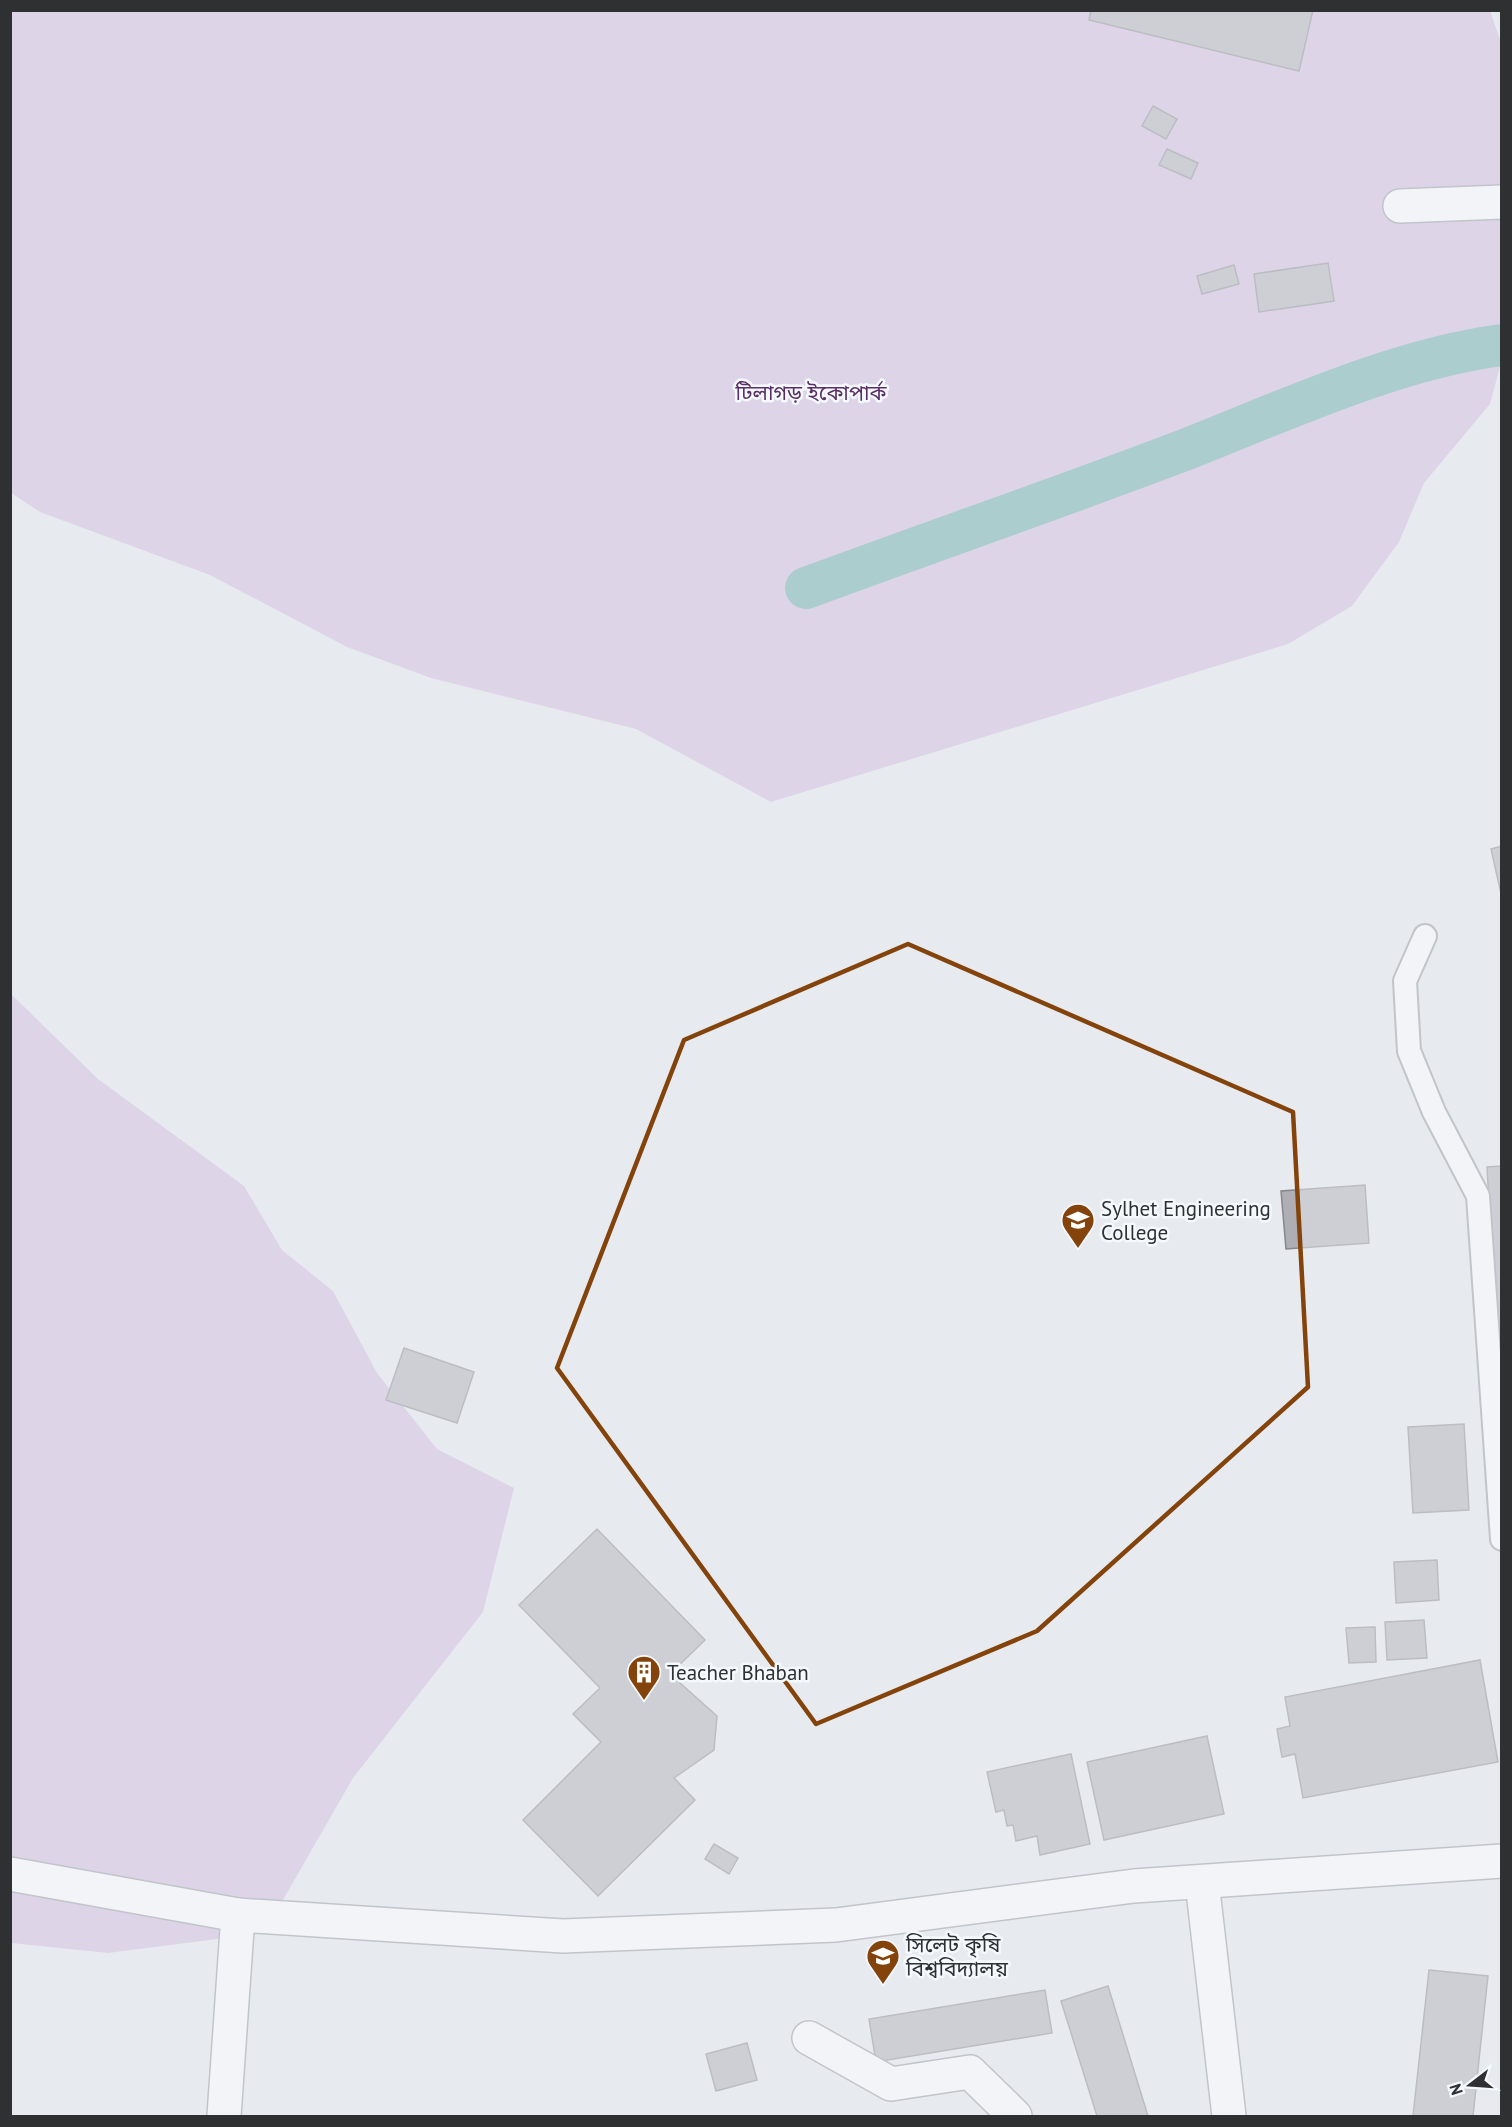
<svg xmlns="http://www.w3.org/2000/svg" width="1512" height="2127" viewBox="0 0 1512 2127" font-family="'PT Sans','Noto Sans Bengali',sans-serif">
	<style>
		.green { fill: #d3b8db }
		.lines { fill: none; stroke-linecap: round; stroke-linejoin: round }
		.canal { stroke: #65a9a5; stroke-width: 42 }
		.building { fill: #aeaeb4; stroke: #86868b; stroke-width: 1.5 }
		.lane-casing { stroke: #93979c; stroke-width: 26 }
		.street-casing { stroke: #93979c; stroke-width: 36 }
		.lane { stroke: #fff; stroke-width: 22 }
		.street { stroke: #fff; stroke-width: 33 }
		.marked { fill: none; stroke: #83430a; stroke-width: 4.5; stroke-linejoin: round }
		.labels { text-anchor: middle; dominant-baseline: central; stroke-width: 5; stroke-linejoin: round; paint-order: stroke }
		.park-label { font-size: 21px; fill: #592f65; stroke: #f4f9fe }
		.poi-label { font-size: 21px; fill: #2e3032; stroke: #f4f9fe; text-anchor: start }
	</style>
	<rect width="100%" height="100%" fill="#e7ebf0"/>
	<g class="green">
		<polygon points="10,11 1490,11 1502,45 1501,363 1490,404 1424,483 1399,542 1352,606 1288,644 771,802 636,729 431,678 347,647 210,575 40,512 11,493"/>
		<polygon points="10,993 98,1079 244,1186 282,1250 333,1291 377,1373 437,1449 514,1488 483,1612 353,1778 264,1933 108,1953 11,1943"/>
	</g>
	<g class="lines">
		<path class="canal" d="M806,588C933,541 1061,497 1187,449C1286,410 1395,359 1502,345"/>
	</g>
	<g class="building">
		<polygon points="1091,10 1313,10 1299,71 1089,20"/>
		<polygon points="1153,106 1177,119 1166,139 1142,126"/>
		<polygon points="1167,149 1198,163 1191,179 1159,165"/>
		<polygon points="1328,263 1334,301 1259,312 1254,274"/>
		<polygon points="1234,265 1239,284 1202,294 1197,276"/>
		<polygon points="1502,846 1502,898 1491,849"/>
		<polygon points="1502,1166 1502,1336 1497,1336 1487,1167"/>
		<polygon points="1365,1185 1369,1243 1286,1249 1281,1191"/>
		<polygon points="404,1348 474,1372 457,1423 386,1400"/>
		<polygon points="1464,1424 1469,1510 1413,1513 1408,1427"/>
		<polygon points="597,1529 705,1640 670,1674 717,1716 714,1750 674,1778 695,1800 598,1896 523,1820 601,1742 573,1714 600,1688 519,1605"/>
		<polygon points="1437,1560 1439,1600 1396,1603 1394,1562"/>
		<polygon points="1424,1620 1427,1658 1387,1660 1385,1622"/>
		<polygon points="1375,1627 1376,1662 1349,1663 1346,1628"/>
		<polygon points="1480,1660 1498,1762 1303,1798 1295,1754 1282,1757 1277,1729 1290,1726 1285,1697"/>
		<polygon points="1207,1736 1224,1814 1104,1840 1087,1762"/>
		<polygon points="1071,1754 1090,1844 1040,1855 1037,1836 1016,1841 1013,1825 1007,1826 1004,1810 996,1812 987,1772"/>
		<polygon points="714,1844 738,1858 729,1874 705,1859"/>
		<polygon points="1429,1970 1488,1976 1473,2116 1413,2116"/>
		<polygon points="1108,1986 1148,2116 1097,2116 1061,2001"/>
		<polygon points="1045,1990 1052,2033 876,2062 869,2019"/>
		<polygon points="747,2043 757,2080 716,2091 706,2054"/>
	</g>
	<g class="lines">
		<defs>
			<polyline id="lane" points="1425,936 1405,981 1409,1051 1434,1112 1478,1196 1502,1539"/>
			<g id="street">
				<polyline points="1400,206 1502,202"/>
				<polyline points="10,1874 238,1915 563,1936 836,1925 1134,1886 1502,1861"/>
				<polyline points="1202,1882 1229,2116"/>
				<polyline points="809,2038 891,2084 970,2072 1015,2116"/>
				<polyline points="224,2116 238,1915"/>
			</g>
		</defs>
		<use href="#lane" class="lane-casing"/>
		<use href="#street" class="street-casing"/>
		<use href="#lane" class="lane"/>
		<use href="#street" class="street"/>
	</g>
	<path d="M0 0H1512V2127H0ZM908,944L1293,1112L1308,1387L1037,1631L816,1724L557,1368L684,1040Z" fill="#e7ebf0" fill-opacity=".55" fill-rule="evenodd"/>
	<path class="marked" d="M908,944L1293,1112L1308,1387L1037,1631L816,1724L557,1368L684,1040Z"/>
	<defs>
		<symbol id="university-pin" viewBox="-11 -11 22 30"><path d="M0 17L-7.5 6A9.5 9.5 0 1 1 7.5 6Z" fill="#83430a" stroke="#f4f9fe"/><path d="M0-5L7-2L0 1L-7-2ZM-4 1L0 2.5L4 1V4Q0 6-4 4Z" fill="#fff"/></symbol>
		<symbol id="building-pin" viewBox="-11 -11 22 30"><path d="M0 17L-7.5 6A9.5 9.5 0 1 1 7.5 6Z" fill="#83430a" stroke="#f4f9fe"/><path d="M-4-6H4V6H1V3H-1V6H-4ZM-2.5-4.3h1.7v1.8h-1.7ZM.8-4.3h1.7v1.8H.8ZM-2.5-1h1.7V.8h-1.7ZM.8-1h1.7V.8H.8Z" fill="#fff"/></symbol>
	</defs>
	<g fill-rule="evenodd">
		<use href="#university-pin" x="1059" y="1201" width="38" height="52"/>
		<use href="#building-pin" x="625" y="1653" width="38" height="52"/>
		<use href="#university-pin" x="864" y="1937" width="38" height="52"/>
	</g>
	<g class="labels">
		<g class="park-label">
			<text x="811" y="392">টিলাগড় ইকোপার্ক</text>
		</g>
		<g class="poi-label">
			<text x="1101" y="1208">Sylhet Engineering<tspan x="1101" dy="24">College</tspan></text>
			<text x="667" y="1672">Teacher Bhaban</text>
			<text x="906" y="1944">সিলেট কৃষি<tspan x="906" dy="24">বিশ্ববিদ্যালয়</tspan></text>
		</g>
	</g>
	<rect width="1512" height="2127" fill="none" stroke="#2e3032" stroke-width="24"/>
	<g transform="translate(1470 2085) rotate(253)" stroke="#f4f9fe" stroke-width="4.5" paint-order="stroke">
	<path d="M0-4.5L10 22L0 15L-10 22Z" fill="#2e3032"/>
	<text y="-9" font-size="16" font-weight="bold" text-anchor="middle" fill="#2e3032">N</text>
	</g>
</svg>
